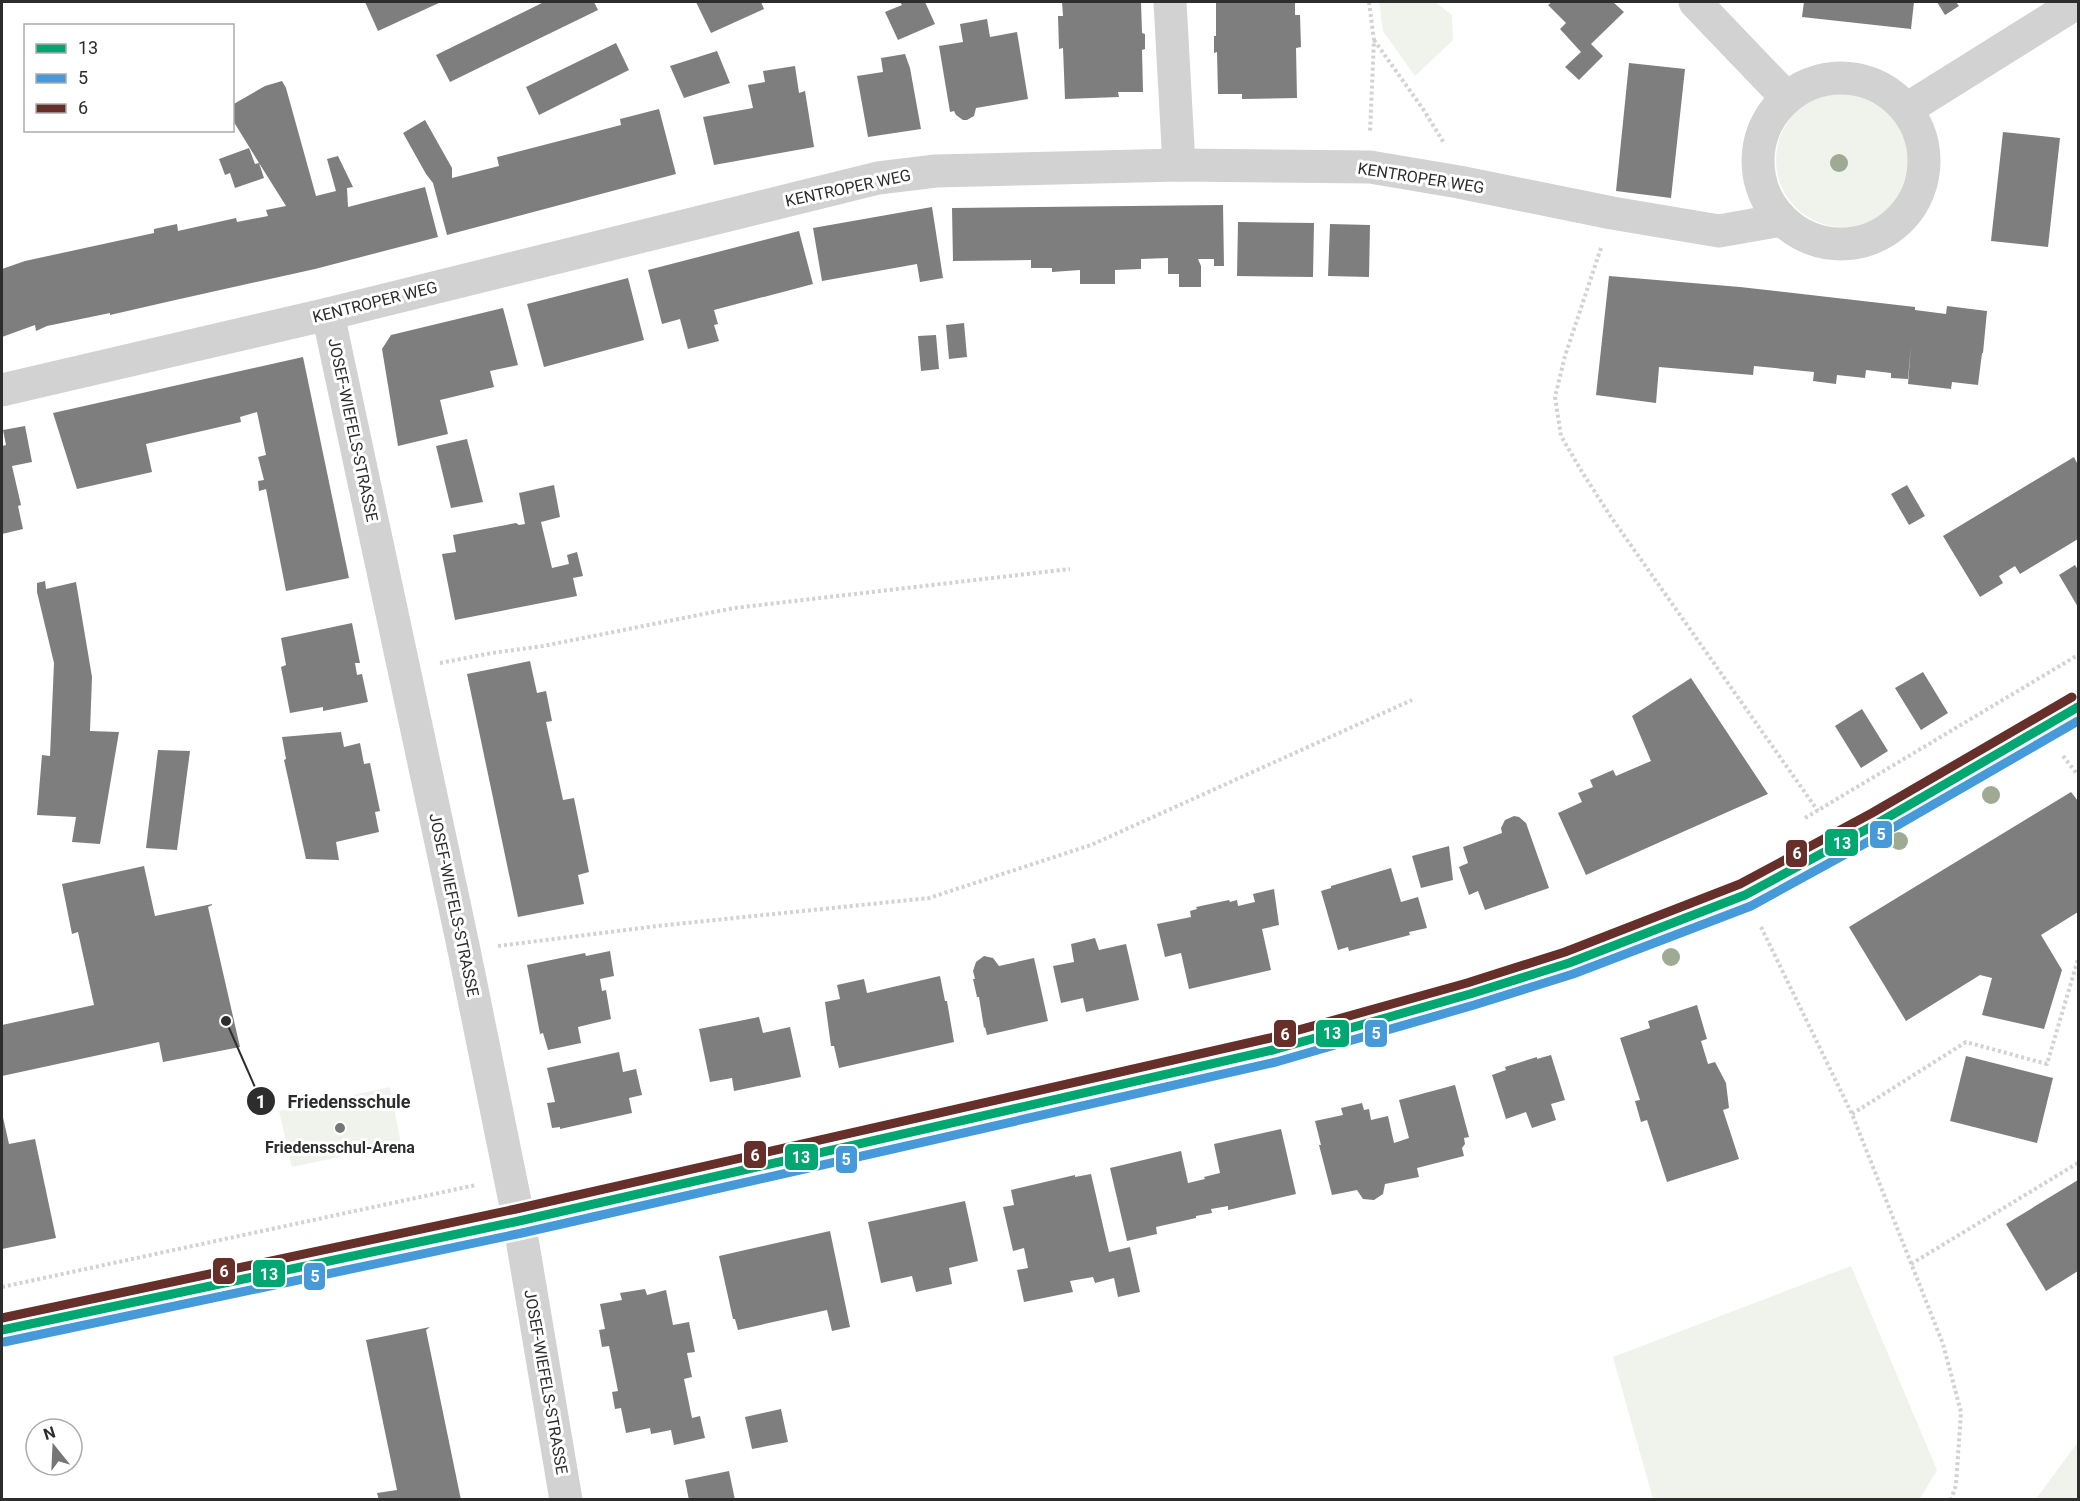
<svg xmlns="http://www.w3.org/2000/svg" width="2080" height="1501" viewBox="0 0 2080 1501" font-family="Roboto,sans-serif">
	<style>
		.green { fill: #f0f3ec }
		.building { fill: #7e7e7e }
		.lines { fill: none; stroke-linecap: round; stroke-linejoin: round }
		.path { stroke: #d2d2d2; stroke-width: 4; stroke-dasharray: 3 3; stroke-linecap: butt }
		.street { stroke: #d2d2d2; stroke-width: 33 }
		.secondary { stroke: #cbcbcb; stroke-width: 33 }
		.bus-1-casing { stroke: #fff; stroke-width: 14 }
		.bus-2-casing { stroke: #fff; stroke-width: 14 }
		.bus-3-casing { stroke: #fff; stroke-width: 14 }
		.bus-1 { stroke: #00a770; stroke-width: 9 }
		.bus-2 { stroke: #479ada; stroke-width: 9 }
		.bus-3 { stroke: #662f29; stroke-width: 9 }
		.tree { fill: #9faa95 }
		.poi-dot { fill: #767676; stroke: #fff; stroke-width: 2 }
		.labels { text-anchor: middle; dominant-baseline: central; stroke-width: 6; stroke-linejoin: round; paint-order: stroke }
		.street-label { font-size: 16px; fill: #2d2d2d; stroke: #fff }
		.poi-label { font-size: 16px; font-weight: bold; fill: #2d2d2d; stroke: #fff }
		.leader { fill: none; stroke: #2d2d2d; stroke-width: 2 }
		.callout-dot { fill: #2d2d2d; stroke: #fff; stroke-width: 2 }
		.mark-label { font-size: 18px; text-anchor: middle; font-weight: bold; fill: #fff }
		.callout-label { font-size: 18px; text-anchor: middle; font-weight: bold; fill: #2d2d2d; stroke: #fff; stroke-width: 6; stroke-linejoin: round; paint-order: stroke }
		.line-badge { stroke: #fff; stroke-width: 2 }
		.badge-label { font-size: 16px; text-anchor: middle; font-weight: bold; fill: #fff }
	</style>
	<rect width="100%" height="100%" fill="#fff"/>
	<g class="green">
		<polygon points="1379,2 1435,2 1452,15 1453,40 1415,76 1383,31"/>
		<circle cx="1843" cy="160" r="67"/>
		<polygon points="390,1087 401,1144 292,1167 279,1111"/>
		<polygon points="1851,1266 1937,1470 1920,1499 1653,1499 1613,1357"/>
		<polygon points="2078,1442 2078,1499 2036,1499"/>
	</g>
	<g class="building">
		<polygon points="365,2 441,2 378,31"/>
		<polygon points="544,2 594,2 598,10 450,82 436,55"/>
		<polygon points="696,2 761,2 764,9 711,33"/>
		<polygon points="900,2 925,2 935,24 898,40 885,12 902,5"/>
		<polygon points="1062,2 1141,2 1142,33 1145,34 1145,49 1142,50 1143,92 1118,92 1119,97 1065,99 1063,48 1059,49 1058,16 1063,16"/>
		<polygon points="1216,2 1295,2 1295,15 1300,15 1301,47 1296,48 1297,98 1242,99 1242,94 1218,94 1217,52 1214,53 1214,36 1216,36"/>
		<polygon points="1552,2 1613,2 1624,12 1591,44 1603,56 1579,80 1565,67 1581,52 1560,29 1566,23 1548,5"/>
		<polygon points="1804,2 1914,2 1911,29 1802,17"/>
		<polygon points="1937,2 1956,2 1959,6 1945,15"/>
		<polygon points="987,19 990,37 1017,32 1028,99 976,108 974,116 967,120 963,120 956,115 954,111 950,112 939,46 963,42 960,24"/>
		<polygon points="616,43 629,70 539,115 526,87"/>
		<polygon points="717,51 730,83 684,98 670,66"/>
		<polygon points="905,54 910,68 921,129 868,137 857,76 883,72 881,58"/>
		<polygon points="1629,63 1685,69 1671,198 1616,191"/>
		<polygon points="795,66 799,93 805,91 814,147 714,165 703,117 753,108 748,85 765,82 763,71"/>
		<polygon points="282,81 286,88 316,196 336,191 327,159 338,156 353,187 347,188 348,207 425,187 438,237 315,269 171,301 110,315 110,313 47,326 36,331 35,325 2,337 2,269 25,261 154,233 154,229 177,224 178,231 236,218 237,222 268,216 266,210 286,206 259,163 264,178 235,188 230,173 225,175 219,159 249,148 255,164 259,163 232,119 232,105 265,86"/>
		<polygon points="659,109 676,174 447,235 433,183 426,174 403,133 425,120 452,168 452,178 499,166 497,157 621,125 620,119"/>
		<polygon points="2003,132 2060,138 2048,247 1991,241"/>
		<polygon points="1223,205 1224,266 1214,266 1214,259 1198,259 1201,266 1201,287 1179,287 1179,274 1168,274 1168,258 1141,259 1141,269 1115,270 1115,284 1080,284 1080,270 1052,272 1052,268 1031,268 1031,260 953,261 952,208"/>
		<polygon points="932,207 943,278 920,282 917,264 822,281 813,228"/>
		<polygon points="1238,222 1314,223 1313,277 1237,276"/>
		<polygon points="1330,224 1370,225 1369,277 1328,276"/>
		<polygon points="799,231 813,284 714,310 718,324 714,325 719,341 688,349 680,319 662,324 648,270"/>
		<polygon points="1609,276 1740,287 1915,307 1915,310 1946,314 1947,306 1987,311 1983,353 1982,353 1978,385 1952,382 1951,389 1908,384 1911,345 1908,379 1891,378 1891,373 1866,370 1865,378 1837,375 1836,384 1813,381 1814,372 1754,366 1753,375 1659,367 1656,403 1596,395"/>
		<polygon points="628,278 644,340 544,367 527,304"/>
		<polygon points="503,308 518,365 490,371 494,387 440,400 448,434 398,446 382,349 391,335"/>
		<polygon points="964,323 967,357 949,359 946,325"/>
		<polygon points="936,335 939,369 921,371 918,336"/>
		<polygon points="303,357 349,578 286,591 266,489 259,491 258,481 264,480 258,457 266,455 257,412 240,417 241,422 146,444 152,472 77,489 53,413"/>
		<polygon points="25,426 32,462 12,466 21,505 18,506 23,529 2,534 2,446 6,445 3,430"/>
		<polygon points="467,439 483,502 451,508 436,446"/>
		<polygon points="2074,457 2078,465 2078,539 2020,574 2015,566 1999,576 2003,583 1980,597 1943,536"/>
		<polygon points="554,485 560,517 541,522 552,568 569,564 567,555 577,552 583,576 573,578 577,596 455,620 442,554 456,552 453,535 516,523 519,525 525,524 519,493"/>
		<polygon points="1907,485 1925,516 1909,525 1891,494"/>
		<polygon points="2075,565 2078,570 2078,607 2059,575"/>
		<polygon points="45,581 46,589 76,582 92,677 90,731 119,732 100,844 72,842 76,817 37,815 42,755 50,756 54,663 37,592 37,583"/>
		<polygon points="352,623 360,663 355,663 357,675 362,674 368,702 323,711 323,707 290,713 281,667 286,665 281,638"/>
		<polygon points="530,661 537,693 546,691 552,721 546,722 563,800 574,798 589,872 578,875 584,904 518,917 467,674"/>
		<polygon points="1923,672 1948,713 1921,730 1895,688"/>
		<polygon points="1691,678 1768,794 1586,875 1558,813 1582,802 1578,793 1593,787 1590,780 1613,770 1616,776 1651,761 1632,716"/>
		<polygon points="1862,709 1888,751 1861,768 1835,726"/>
		<polygon points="341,732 344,747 360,743 364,764 370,763 380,811 375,812 379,832 336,842 339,860 306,859 284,760 286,759 282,737"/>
		<polygon points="158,750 190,751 177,850 146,848"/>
		<polygon points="2071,792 2078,801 2078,912 2041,935 2062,970 2044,1029 1982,1015 1992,978 1980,975 1906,1021 1849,927"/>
		<polygon points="1514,816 1519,817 1526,823 1549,888 1485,910 1478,891 1469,895 1459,867 1468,863 1463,847 1502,833 1501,828 1505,820"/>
		<polygon points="1449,846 1453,880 1421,888 1412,856"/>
		<polygon points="144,866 155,916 212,904 212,905 208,907 240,1047 163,1062 159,1042 2,1076 2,1025 94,1005 78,932 72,934 62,884"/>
		<polygon points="1391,868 1401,902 1418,897 1427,928 1409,932 1410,935 1349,951 1348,947 1338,950 1321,891 1331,888 1331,886"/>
		<polygon points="1274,889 1279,925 1262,929 1271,970 1189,989 1181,953 1165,957 1157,924 1191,917 1190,911 1197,909 1196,907 1229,900 1230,902 1237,900 1238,906 1255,902 1253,894"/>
		<polygon points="1095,938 1099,950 1126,944 1139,1000 1086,1012 1083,998 1061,1003 1053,966 1074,962 1071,944"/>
		<polygon points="610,951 614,976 600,979 602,991 606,990 611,1019 578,1027 581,1043 548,1050 543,1033 540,1034 527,965 585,953 586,956"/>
		<polygon points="984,956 993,958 999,966 1034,958 1048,1021 987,1035 985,1027 984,1028 979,997 977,997 973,979 975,979 973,971 976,962"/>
		<polygon points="940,976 945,1001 947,1001 954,1042 839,1068 834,1046 831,1046 825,1002 840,999 837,985 864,979 867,993"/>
		<polygon points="1697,1005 1707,1039 1701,1041 1708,1064 1715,1062 1726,1083 1729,1108 1723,1110 1739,1159 1667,1182 1647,1120 1641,1122 1635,1101 1640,1100 1620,1038 1650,1028 1648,1021"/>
		<polygon points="759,1017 763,1033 790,1027 801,1077 734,1091 732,1078 710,1082 699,1029"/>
		<polygon points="619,1052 623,1072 636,1069 642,1095 629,1098 632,1113 560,1129 560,1127 552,1128 547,1103 555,1102 547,1068"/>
		<polygon points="1551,1055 1565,1100 1551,1104 1556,1120 1532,1128 1526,1112 1506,1119 1492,1075 1506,1070 1505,1067 1537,1057 1537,1059"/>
		<polygon points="1966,1056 2053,1078 2037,1143 1950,1121"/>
		<polygon points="1455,1085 1469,1137 1464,1138 1465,1144 1462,1148 1464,1156 1417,1168 1419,1177 1385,1184 1383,1194 1374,1200 1363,1199 1357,1190 1332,1195 1319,1145 1321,1145 1315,1121 1343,1115 1341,1108 1362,1103 1364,1110 1369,1109 1371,1120 1388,1116 1394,1143 1409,1138 1399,1100"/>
		<polygon points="2,1113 9,1144 35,1139 56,1238 2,1249"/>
		<polygon points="1281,1129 1296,1194 1228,1210 1228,1206 1211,1209 1212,1213 1196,1216 1196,1218 1156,1227 1157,1234 1127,1241 1110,1168 1181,1151 1188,1183 1205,1179 1204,1177 1220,1173 1214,1144"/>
		<polygon points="1091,1174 1109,1252 1130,1247 1140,1292 1118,1297 1114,1278 1095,1283 1093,1277 1070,1281 1073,1292 1024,1302 1017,1270 1028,1268 1024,1248 1013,1251 1003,1207 1014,1205 1011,1190 1075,1175 1075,1177"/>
		<polygon points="2078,1180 2078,1271 2046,1291 2006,1224"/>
		<polygon points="965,1201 978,1261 949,1268 952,1284 916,1292 912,1276 881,1283 868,1222"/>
		<polygon points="830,1231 850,1327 832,1331 827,1310 738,1330 735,1319 733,1319 719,1256"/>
		<polygon points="645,1289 647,1295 666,1290 673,1325 689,1322 695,1352 687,1353 692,1377 684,1379 692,1418 700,1416 705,1438 674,1445 671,1430 651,1434 650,1428 626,1433 621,1408 615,1409 612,1392 618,1391 609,1346 602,1347 599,1330 605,1329 600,1304 622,1300 620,1293"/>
		<polygon points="430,1327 426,1330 461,1500 379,1500 377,1493 397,1490 366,1340"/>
		<polygon points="781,1409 788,1442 752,1449 745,1417"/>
		<polygon points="729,1471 735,1500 689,1500 685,1480"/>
	</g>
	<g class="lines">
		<g class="path">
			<polyline points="1369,2 1374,40 1370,132"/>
			<polyline points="1374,40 1423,109 1444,143"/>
			<polyline points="1601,248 1565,356 1555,397 1561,436 1582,472 1611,517 1818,811"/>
			<polyline points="440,663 492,653 543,646 734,608 1070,569"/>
			<polyline points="2063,756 2078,775"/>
			<polyline points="1805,818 2078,655"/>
			<polyline points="1761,927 1852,1114 1943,1344 1961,1412 1956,1485 1951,1500"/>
			<polyline points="498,946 657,926 929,898 1091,845 1412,700"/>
			<polyline points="1852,1114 1966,1042 2047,1064 2078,959"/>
			<polyline points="1911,1264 2078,1163"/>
			<polyline points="2,1287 476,1185"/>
		</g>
		<g class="street">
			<polyline points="1170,2 1179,165"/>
			<polyline points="1695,2 1786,97"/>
			<circle cx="1841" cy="161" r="83"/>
			<polyline points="1907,109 2078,2"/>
			<polyline points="328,314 464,950 519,1221 566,1500"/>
			<polyline points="2,390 328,314 878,178 936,171 1179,165 1370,167 1459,182 1612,213 1719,231 1781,220"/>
		</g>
		<polyline class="secondary" points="2,1330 519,1221 1273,1050 1470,994 1569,963 1745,895 1878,823 2078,707"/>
		<defs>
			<polyline id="bus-1" points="2,1330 519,1221 1273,1050 1470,994 1569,963 1745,895 1878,823 2078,707"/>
			<polyline id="bus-2" points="4,1342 522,1233 1276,1062 1474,1005 1573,974 1751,906 1884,833 2078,721"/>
			<polyline id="bus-3" points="2,1318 516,1209 1270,1038 1467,983 1565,952 1740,884 1872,813 2072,697"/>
		</defs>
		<use href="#bus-1" class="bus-1-casing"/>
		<use href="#bus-2" class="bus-2-casing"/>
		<use href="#bus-3" class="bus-3-casing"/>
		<use href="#bus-1" class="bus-1"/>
		<use href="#bus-2" class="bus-2"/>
		<use href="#bus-3" class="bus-3"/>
	</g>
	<g class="tree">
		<circle cx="1839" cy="163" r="9"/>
		<circle cx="1991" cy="795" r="9"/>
		<circle cx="1899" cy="841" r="9"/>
		<circle cx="1671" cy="957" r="9"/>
	</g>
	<circle class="poi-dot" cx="340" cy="1128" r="6"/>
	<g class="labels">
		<g class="street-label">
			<text transform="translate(1421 178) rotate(9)">KENTROPER WEG</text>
			<text transform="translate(848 188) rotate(-12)">KENTROPER WEG</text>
			<text transform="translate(375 302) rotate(-14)">KENTROPER WEG</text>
			<text transform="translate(353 430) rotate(78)">JOSEF-WIEFELS-STRASSE</text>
			<text transform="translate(454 905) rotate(78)">JOSEF-WIEFELS-STRASSE</text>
			<text transform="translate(546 1382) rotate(80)">JOSEF-WIEFELS-STRASSE</text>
		</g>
		<g class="poi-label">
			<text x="340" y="1147">Friedensschul-Arena</text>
		</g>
	</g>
	<path class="leader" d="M226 1021L261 1101"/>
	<g class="callout-dot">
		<circle cx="226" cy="1021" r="6"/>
		<circle cx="261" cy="1101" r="15"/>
	</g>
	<g class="mark-label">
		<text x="261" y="1108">1</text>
	</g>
	<g class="callout-label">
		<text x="349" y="1108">Friedensschule</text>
	</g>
	<g class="line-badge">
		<rect x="1869" y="820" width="24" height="29" rx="6" fill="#479ada"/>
		<rect x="1824" y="828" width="35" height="29" rx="6" fill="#00a770"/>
		<rect x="1785" y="839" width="23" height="29" rx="6" fill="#662f29"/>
		<rect x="1315" y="1019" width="35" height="29" rx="6" fill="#00a770"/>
		<rect x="1364" y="1019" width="24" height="29" rx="6" fill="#479ada"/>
		<rect x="1273" y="1019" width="24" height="29" rx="6" fill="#662f29"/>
		<rect x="743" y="1140" width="24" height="29" rx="6" fill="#662f29"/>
		<rect x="784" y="1143" width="35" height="28" rx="6" fill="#00a770"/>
		<rect x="835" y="1145" width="23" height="29" rx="6" fill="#479ada"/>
		<rect x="212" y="1257" width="24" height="28" rx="6" fill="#662f29"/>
		<rect x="252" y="1259" width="34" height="29" rx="6" fill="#00a770"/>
		<rect x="303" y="1262" width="23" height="29" rx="6" fill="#479ada"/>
	</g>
	<g class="badge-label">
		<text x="1881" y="840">5</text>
		<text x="1842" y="849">13</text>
		<text x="1797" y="859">6</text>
		<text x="1332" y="1039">13</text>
		<text x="1376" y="1039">5</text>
		<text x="1285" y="1040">6</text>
		<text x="755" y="1161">6</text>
		<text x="801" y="1163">13</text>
		<text x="846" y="1165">5</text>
		<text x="224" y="1277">6</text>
		<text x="269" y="1280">13</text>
		<text x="315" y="1282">5</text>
	</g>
	<rect width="2080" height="1501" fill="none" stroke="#2d2d2d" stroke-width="6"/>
	<rect x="24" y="24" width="210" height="108" fill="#ffffff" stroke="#ababab" stroke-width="1.5"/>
	<rect x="36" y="44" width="30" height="9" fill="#00a770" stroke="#ababab" stroke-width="1.5"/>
	<text x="78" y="54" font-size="18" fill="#2d2d2d">13</text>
	<rect x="36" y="74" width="30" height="9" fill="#479ada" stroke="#ababab" stroke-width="1.5"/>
	<text x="78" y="84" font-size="18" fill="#2d2d2d">5</text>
	<rect x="36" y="104" width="30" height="9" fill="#662f29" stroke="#ababab" stroke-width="1.5"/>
	<text x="78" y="114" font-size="18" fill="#2d2d2d">6</text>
	<g transform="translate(54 1447) rotate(342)"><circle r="28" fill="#ffffff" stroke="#ababab" stroke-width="1.5"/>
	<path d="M0-4.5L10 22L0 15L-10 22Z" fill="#767676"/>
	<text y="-9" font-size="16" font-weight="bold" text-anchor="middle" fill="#2d2d2d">N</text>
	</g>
</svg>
